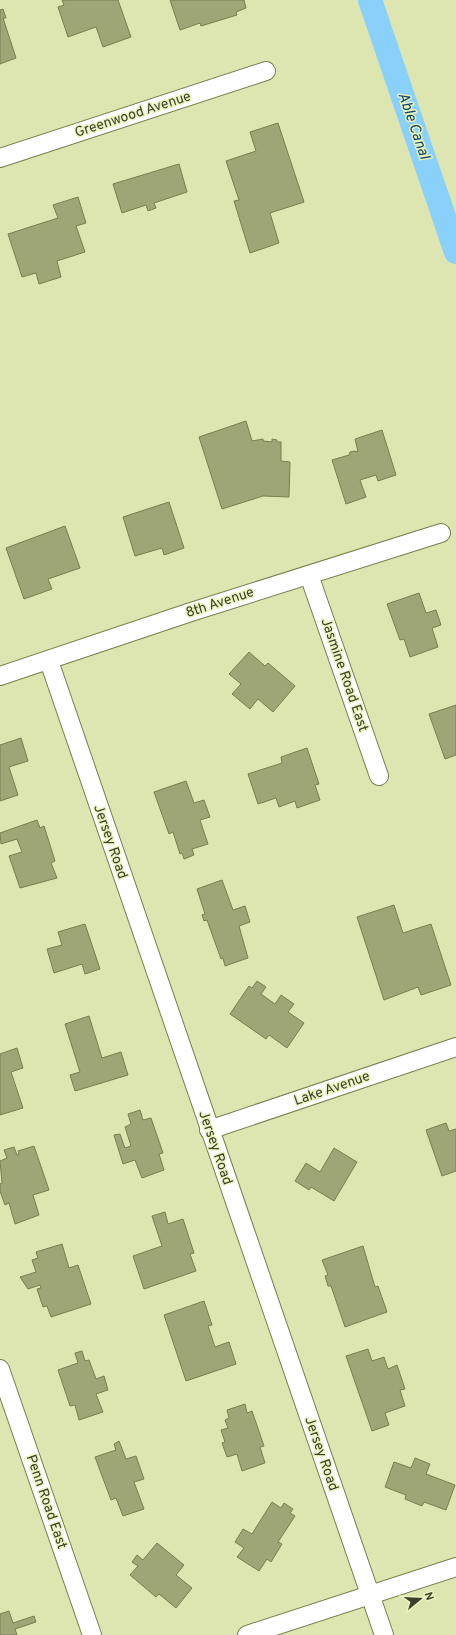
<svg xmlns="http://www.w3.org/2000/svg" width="456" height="1635" viewBox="0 0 456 1635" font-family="Overpass,sans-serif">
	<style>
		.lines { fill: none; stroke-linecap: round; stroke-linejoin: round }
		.canal { stroke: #89d1fb; stroke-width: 24 }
		.building { fill: #9fa675; stroke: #787f4e }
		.minor-casing { stroke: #787e4e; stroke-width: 20 }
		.minor { stroke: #fff; stroke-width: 18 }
		.labels { text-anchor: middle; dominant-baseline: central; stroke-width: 3; stroke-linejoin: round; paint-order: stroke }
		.street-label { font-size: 14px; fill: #3c3f2a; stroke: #eaf2be }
		.water-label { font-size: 15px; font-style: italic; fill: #094561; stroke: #eaf2be }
	</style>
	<rect width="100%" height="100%" fill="#dde5b1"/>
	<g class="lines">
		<polyline class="canal" points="370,0 456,252"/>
	</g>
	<g class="building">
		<polygon points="62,0 118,0 131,37 103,47 96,27 68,37 58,7 64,5"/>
		<polygon points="170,0 244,0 246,8 236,12 237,15 201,26 200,23 180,30"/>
		<polygon points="3,9 6,18 3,18 16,58 0,64 0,10"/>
		<polygon points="278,123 304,202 270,213 279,243 250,253 234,201 239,200 226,161 256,151 250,132"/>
		<polygon points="179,164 187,192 154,203 156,208 148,211 146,205 122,213 113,184"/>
		<polygon points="78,197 86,223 76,226 85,252 57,261 61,277 39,284 36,273 22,277 8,234 58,218 53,205"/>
		<polygon points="246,421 252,441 263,439 263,441 272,442 272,439 277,440 277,442 281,442 281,461 290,462 289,497 263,496 222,509 199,437"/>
		<polygon points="382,430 396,475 378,481 376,475 360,480 366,497 346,504 332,460 349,455 350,452 355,451 358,452 355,439"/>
		<polygon points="169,502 184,548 164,555 162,548 135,556 123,517"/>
		<polygon points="65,526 80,568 48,579 52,589 24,599 6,548"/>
		<polygon points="419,593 426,613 436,610 441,625 432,628 438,647 410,657 404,639 400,640 387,604"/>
		<polygon points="249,652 265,666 268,663 295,686 273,712 258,699 250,709 232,694 241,684 229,674"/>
		<polygon points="456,705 456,755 445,759 429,714"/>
		<polygon points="21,738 28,761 9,767 18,795 0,801 0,745"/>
		<polygon points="307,748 319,784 315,785 320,800 297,808 295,801 279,807 276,798 258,804 248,774 282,763 281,757"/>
		<polygon points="186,781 194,803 204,800 210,817 200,820 208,844 192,849 194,855 184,859 182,853 180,854 173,832 169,834 154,792"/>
		<polygon points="37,820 40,828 44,826 55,861 51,863 57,878 20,888 9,856 22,852 17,839 1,844 0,833"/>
		<polygon points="222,880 233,910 245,906 250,922 239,926 248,958 225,966 223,958 221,959 207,920 204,921 202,915 205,914 197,889"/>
		<polygon points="394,905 403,933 431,924 451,985 421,995 418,987 384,1000 357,917"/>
		<polygon points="85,924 100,969 85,974 82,964 54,973 47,949 62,945 58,932"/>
		<polygon points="257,981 266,987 261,994 275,1004 281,995 294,1004 288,1012 304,1023 287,1048 269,1035 266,1039 230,1014 249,986 252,988"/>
		<polygon points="89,1016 102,1058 121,1052 128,1075 75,1091 70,1075 80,1072 65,1024"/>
		<polygon points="17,1048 23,1068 11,1072 23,1108 0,1115 0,1054"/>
		<polygon points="140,1110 143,1120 151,1118 163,1153 159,1154 164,1170 142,1178 135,1160 123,1164 114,1135 120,1134 125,1148 131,1146 125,1127 131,1124 128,1114"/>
		<polygon points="446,1123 449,1131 456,1129 456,1171 442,1176 426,1130"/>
		<polygon points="34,1146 49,1190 33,1195 39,1215 15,1224 9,1203 5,1205 0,1191 0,1184 2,1183 0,1161 7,1158 4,1150 14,1147 17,1155 19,1154 18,1151"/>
		<polygon points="334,1148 357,1162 334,1201 311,1187 309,1190 295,1181 306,1163 320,1172"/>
		<polygon points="165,1212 168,1224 183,1219 194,1253 190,1254 196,1271 144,1289 133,1256 162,1246 152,1216"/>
		<polygon points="62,1244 69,1268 78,1265 91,1304 51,1317 47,1306 43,1307 37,1289 41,1288 40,1285 28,1289 20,1277 36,1272 32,1260 38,1258 36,1252"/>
		<polygon points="363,1246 375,1287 378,1286 387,1312 345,1327 331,1286 328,1286 325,1276 328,1275 322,1260"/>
		<polygon points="204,1301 212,1325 208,1326 215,1347 229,1342 236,1364 186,1381 164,1315"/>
		<polygon points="368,1349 372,1361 384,1357 388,1369 397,1365 405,1389 400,1390 405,1406 385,1413 389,1425 372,1431 346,1356"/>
		<polygon points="82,1351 85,1361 89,1360 96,1379 104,1376 108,1390 96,1394 103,1412 79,1420 75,1405 70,1406 58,1370 78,1363 75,1353"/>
		<polygon points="245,1404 247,1413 252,1411 264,1446 260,1447 265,1463 242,1471 237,1454 227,1457 222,1443 225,1442 221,1430 228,1428 225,1420 229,1418 227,1410"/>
		<polygon points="119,1441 126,1459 136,1456 144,1479 134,1482 144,1509 123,1516 116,1498 111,1500 95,1457 116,1450 114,1444"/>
		<polygon points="415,1458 430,1464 426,1474 455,1485 446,1510 424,1502 422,1506 405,1499 406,1495 385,1487 394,1462 411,1468"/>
		<polygon points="272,1502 281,1508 284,1503 293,1509 290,1513 295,1516 278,1542 282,1544 271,1562 267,1559 259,1571 237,1557 244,1548 235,1542 243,1529 252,1534"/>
		<polygon points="157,1543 184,1565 176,1575 192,1588 176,1608 159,1594 156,1597 130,1575 138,1566 132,1562 137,1555 143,1560"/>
		<polygon points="9,1611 13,1623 34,1616 36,1622 15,1629 17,1635 0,1635 0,1614"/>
	</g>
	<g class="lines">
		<defs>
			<g id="minor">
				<polyline points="0,158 266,71"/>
				<polyline points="309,575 379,776"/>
				<polyline points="49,661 384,1635"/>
				<polyline points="0,676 191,612 441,533"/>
				<polyline points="209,1130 456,1047"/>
				<polyline points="0,1369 92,1635"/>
				<polyline points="247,1635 456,1567"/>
			</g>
		</defs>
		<use href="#minor" class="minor-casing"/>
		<use href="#minor" class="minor"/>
	</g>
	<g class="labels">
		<g class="street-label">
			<text transform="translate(133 115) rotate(-18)">Greenwood Avenue</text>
			<text transform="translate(220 603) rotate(-18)">8th Avenue</text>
			<text transform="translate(344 675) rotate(71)">Jasmine Road East</text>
			<text transform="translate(110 842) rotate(71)">Jersey Road</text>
			<text transform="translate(332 1089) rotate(-19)">Lake Avenue</text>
			<text transform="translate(215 1148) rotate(71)">Jersey Road</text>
			<text transform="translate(321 1454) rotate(71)">Jersey Road</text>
			<text transform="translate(46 1502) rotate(71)">Penn Road East</text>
		</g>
		<g class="water-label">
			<text transform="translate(413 126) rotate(71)">Able Canal</text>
		</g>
	</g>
	<g transform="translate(420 1599) rotate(72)" stroke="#eaf2be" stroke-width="3" paint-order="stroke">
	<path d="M0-3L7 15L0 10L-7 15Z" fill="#3c3f2a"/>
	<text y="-6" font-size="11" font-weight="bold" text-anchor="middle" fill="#3c3f2a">N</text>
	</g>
</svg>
